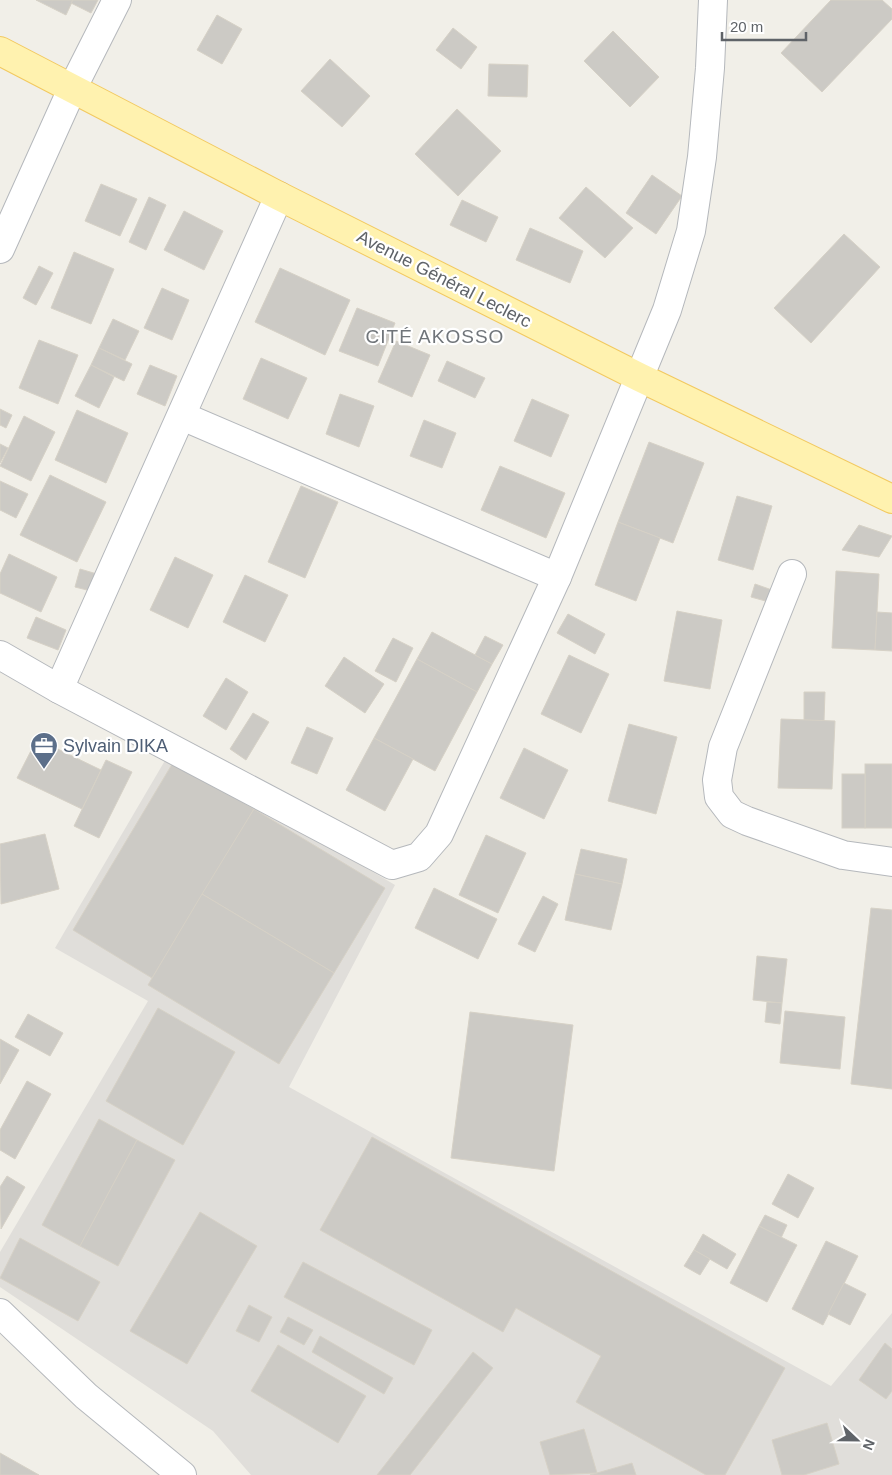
<svg xmlns="http://www.w3.org/2000/svg" width="892" height="1475" viewBox="0 0 892 1475" font-family="Arial,sans-serif">
	<style>
		.industrial { fill: #e0deda }
		.building { fill: #cccac5; stroke: #d6d1c6 }
		.lines { fill: none; stroke-linecap: round; stroke-linejoin: round }
		.minor-casing { stroke: #b5b8bc; stroke-width: 30 }
		.primary-casing { stroke: #f2c960; stroke-width: 30 }
		.minor { stroke: #fff; stroke-width: 28 }
		.primary { stroke: #fff2af; stroke-width: 28 }
		.labels { text-anchor: middle; dominant-baseline: central; stroke-width: 4.5; stroke-linejoin: round; paint-order: stroke }
		.street-label { font-size: 18px; fill: #5f6368; stroke: #fff }
		.service-label { font-size: 18px; fill: #4e5e75; stroke: #fff; text-anchor: start }
		.neighbourhood-label { font-size: 19px; letter-spacing: 1px; fill: #70757a; stroke: #fff }
	</style>
	<rect width="100%" height="100%" fill="#f1efe8"/>
	<polygon class="industrial" points="170,752 395,885 289,1087 831,1386 892,1313 892,1475 251,1475 213,1431 0,1287 0,1252 148,1001 55,948"/>
	<g class="building">
		<polygon points="36,0 73,0 66,15"/>
		<polygon points="73,0 98,0 91,13 71,3"/>
		<polygon points="831,0 882,0 892,9 892,19 822,92 781,53"/>
		<polygon points="217,15 242,29 222,64 197,50"/>
		<polygon points="453,28 477,47 461,69 436,50"/>
		<polygon points="613,31 659,77 630,107 584,61"/>
		<polygon points="330,59 370,96 342,127 301,91"/>
		<polygon points="489,64 528,65 527,97 488,96"/>
		<polygon points="457,109 501,151 458,196 415,154"/>
		<polygon points="652,175 682,196 656,234 626,213"/>
		<polygon points="101,184 137,199 120,236 85,221"/>
		<polygon points="586,187 633,228 605,258 559,218"/>
		<polygon points="149,197 166,205 146,250 129,242"/>
		<polygon points="462,200 498,217 486,242 450,225"/>
		<polygon points="184,211 223,231 204,270 164,250"/>
		<polygon points="530,228 583,251 570,283 516,260"/>
		<polygon points="844,234 880,267 811,343 774,308"/>
		<polygon points="74,252 114,269 91,324 51,308"/>
		<polygon points="39,266 53,273 36,305 23,298"/>
		<polygon points="280,268 350,300 325,355 255,322"/>
		<polygon points="162,288 189,300 172,340 144,328"/>
		<polygon points="357,308 395,323 378,366 339,351"/>
		<polygon points="113,319 139,331 125,360 99,348"/>
		<polygon points="39,340 78,355 58,404 19,388"/>
		<polygon points="396,341 430,355 412,397 378,382"/>
		<polygon points="99,348 132,364 124,381 91,365"/>
		<polygon points="261,358 307,378 288,419 243,399"/>
		<polygon points="447,361 485,378 475,398 438,381"/>
		<polygon points="91,365 114,377 99,408 75,396"/>
		<polygon points="150,365 177,376 165,406 137,394"/>
		<polygon points="340,394 374,406 359,447 326,434"/>
		<polygon points="532,399 569,415 551,457 514,441"/>
		<polygon points="0,409 12,415 6,428 0,425"/>
		<polygon points="77,410 128,433 106,483 55,460"/>
		<polygon points="24,416 55,432 31,481 0,466"/>
		<polygon points="424,420 456,433 442,468 410,456"/>
		<polygon points="649,442 704,463 673,543 618,522"/>
		<polygon points="0,444 8,448 0,463"/>
		<polygon points="500,466 565,493 546,538 481,510"/>
		<polygon points="50,475 106,502 77,562 20,535"/>
		<polygon points="0,481 28,494 16,518 0,510"/>
		<polygon points="301,486 338,502 305,578 268,562"/>
		<polygon points="737,496 772,506 753,570 718,560"/>
		<polygon points="618,522 660,538 636,601 595,585"/>
		<polygon points="859,525 892,536 879,557 842,550"/>
		<polygon points="9,554 57,577 41,612 0,593 0,574"/>
		<polygon points="175,557 213,575 188,628 150,610"/>
		<polygon points="80,569 97,574 91,591 75,587"/>
		<polygon points="836,571 879,574 875,650 832,648"/>
		<polygon points="245,575 288,595 265,642 223,622"/>
		<polygon points="755,584 772,590 769,602 751,597"/>
		<polygon points="677,611 722,620 710,689 664,681"/>
		<polygon points="877,612 892,613 892,651 875,650"/>
		<polygon points="568,614 605,634 595,654 557,633"/>
		<polygon points="36,617 66,630 58,650 27,638"/>
		<polygon points="432,632 492,664 477,692 417,659"/>
		<polygon points="485,636 503,645 492,664 475,655"/>
		<polygon points="393,638 413,648 396,682 375,671"/>
		<polygon points="569,655 609,674 581,733 541,714"/>
		<polygon points="344,657 384,684 365,713 325,686"/>
		<polygon points="417,659 477,692 435,771 374,738"/>
		<polygon points="226,678 248,692 226,730 203,716"/>
		<polygon points="804,692 825,692 824,721 804,720"/>
		<polygon points="253,713 269,722 246,760 230,749"/>
		<polygon points="781,719 835,721 832,789 778,788"/>
		<polygon points="629,724 677,737 656,814 608,801"/>
		<polygon points="307,727 333,738 317,774 291,763"/>
		<polygon points="374,738 413,759 385,811 346,790"/>
		<polygon points="37,739 101,770 82,809 17,778"/>
		<polygon points="524,748 568,770 544,819 500,798"/>
		<polygon points="106,760 132,772 99,838 74,826"/>
		<polygon points="174,761 254,809 152,978 73,930"/>
		<rect x="865" y="764" width="27" height="64"/>
		<rect x="842" y="774" width="23" height="54"/>
		<polygon points="254,809 385,888 334,973 202,894"/>
		<polygon points="45,834 59,889 1,904 0,844"/>
		<polygon points="486,835 526,853 498,913 459,895"/>
		<polygon points="581,849 627,859 622,884 575,874"/>
		<polygon points="575,874 622,884 611,930 565,920"/>
		<polygon points="434,888 497,919 478,959 415,928"/>
		<polygon points="202,894 334,973 279,1064 148,985"/>
		<polygon points="543,896 558,904 535,952 518,944"/>
		<polygon points="871,908 892,910 892,1089 851,1084"/>
		<polygon points="757,956 787,959 782,1003 753,1000"/>
		<polygon points="767,1002 782,1003 780,1024 765,1022"/>
		<polygon points="158,1008 235,1052 183,1145 106,1101"/>
		<polygon points="785,1011 845,1017 840,1069 780,1063"/>
		<polygon points="470,1012 573,1025 554,1171 451,1158"/>
		<polygon points="28,1014 63,1033 50,1056 15,1037"/>
		<polygon points="0,1039 19,1050 0,1084"/>
		<polygon points="27,1081 51,1094 15,1159 0,1150 0,1130"/>
		<polygon points="99,1119 137,1140 80,1246 42,1225"/>
		<polygon points="372,1137 785,1368 725,1475 706,1475 576,1402 601,1356 516,1308 503,1332 320,1230"/>
		<polygon points="137,1140 175,1160 118,1266 80,1246"/>
		<polygon points="788,1174 814,1188 798,1218 772,1204"/>
		<polygon points="7,1176 25,1187 1,1229 0,1187"/>
		<polygon points="200,1212 257,1246 187,1364 130,1331"/>
		<polygon points="765,1215 787,1225 781,1238 759,1226"/>
		<polygon points="759,1226 797,1245 767,1302 730,1283"/>
		<polygon points="703,1234 736,1254 727,1269 694,1250"/>
		<polygon points="20,1238 100,1282 78,1321 0,1278"/>
		<polygon points="826,1241 858,1256 823,1325 792,1309"/>
		<polygon points="694,1250 710,1259 700,1275 684,1266"/>
		<polygon points="303,1262 432,1330 414,1365 284,1297"/>
		<polygon points="844,1283 866,1294 850,1325 828,1314"/>
		<polygon points="249,1305 272,1317 259,1342 236,1331"/>
		<polygon points="288,1317 313,1330 304,1345 280,1332"/>
		<polygon points="320,1336 393,1378 384,1394 312,1352"/>
		<polygon points="885,1343 892,1349 892,1391 886,1399 859,1380"/>
		<polygon points="278,1345 366,1396 338,1443 251,1391"/>
		<polygon points="473,1352 493,1368 410,1475 377,1475"/>
		<polygon points="827,1423 839,1464 804,1475 782,1475 772,1440"/>
		<polygon points="584,1429 597,1473 550,1475 540,1442"/>
		<polygon points="0,1453 39,1475 0,1475"/>
		<polygon points="632,1463 636,1475 590,1475"/>
	</g>
	<g class="lines">
		<defs>
			<g id="minor">
				<polyline points="0,249 73,87 117,0"/>
				<polyline points="182,416 557,577"/>
				<polyline points="792,574 723,747 717,780 719,797 732,814 747,821 843,855 892,862"/>
				<polyline points="0,655 59,689 392,865 419,857 439,834 557,577 667,310 691,231 702,157 710,68 713,0"/>
				<polyline points="59,689 279,196"/>
				<polyline points="0,1313 86,1396 182,1475"/>
			</g>
			<polyline id="primary" points="0,51 279,196 639,377 892,499"/>
		</defs>
		<use href="#minor" class="minor-casing"/>
		<use href="#primary" class="primary-casing"/>
		<use href="#minor" class="minor"/>
		<use href="#primary" class="primary"/>
	</g>
	<defs>
		<symbol id="office-pin" viewBox="-11 -11 22 30"><path d="M0 17L-7.5 6A9.5 9.5 0 1 1 7.5 6Z" fill="#5c6f8a" stroke="#fff"/><path d="M-6-3h4V-5.5h4V-3h4V5H-6ZM-1-4.5V-3h2v-1.5ZM-6 0V1H6V0Z" fill="#fff"/></symbol>
	</defs>
	<g fill-rule="evenodd">
		<use href="#office-pin" x="28" y="730" width="32" height="43"/>
	</g>
	<g class="labels">
		<g class="street-label">
			<text transform="translate(444 279) rotate(27)">Avenue Général Leclerc</text>
		</g>
		<g class="service-label">
			<text x="63" y="746">Sylvain DIKA</text>
		</g>
		<g class="neighbourhood-label">
			<text x="435" y="336">CITÉ AKOSSO</text>
		</g>
	</g>
	<g transform="translate(857 1440) rotate(112)" stroke="#ffffff" stroke-width="4" paint-order="stroke">
	<path d="M0-4L9 19L0 12L-9 19Z" fill="#5f6368"/>
	<text y="-8" font-size="14" font-weight="bold" text-anchor="middle" fill="#5f6368">N</text>
	</g>
	<path d="M722 32v8h84v-8" fill="none" stroke="#5f6368" stroke-width="2.5"/>
	<text x="730" y="32" font-size="15" fill="#5f6368" stroke="#ffffff" stroke-width="4" paint-order="stroke">20 m</text>
</svg>
